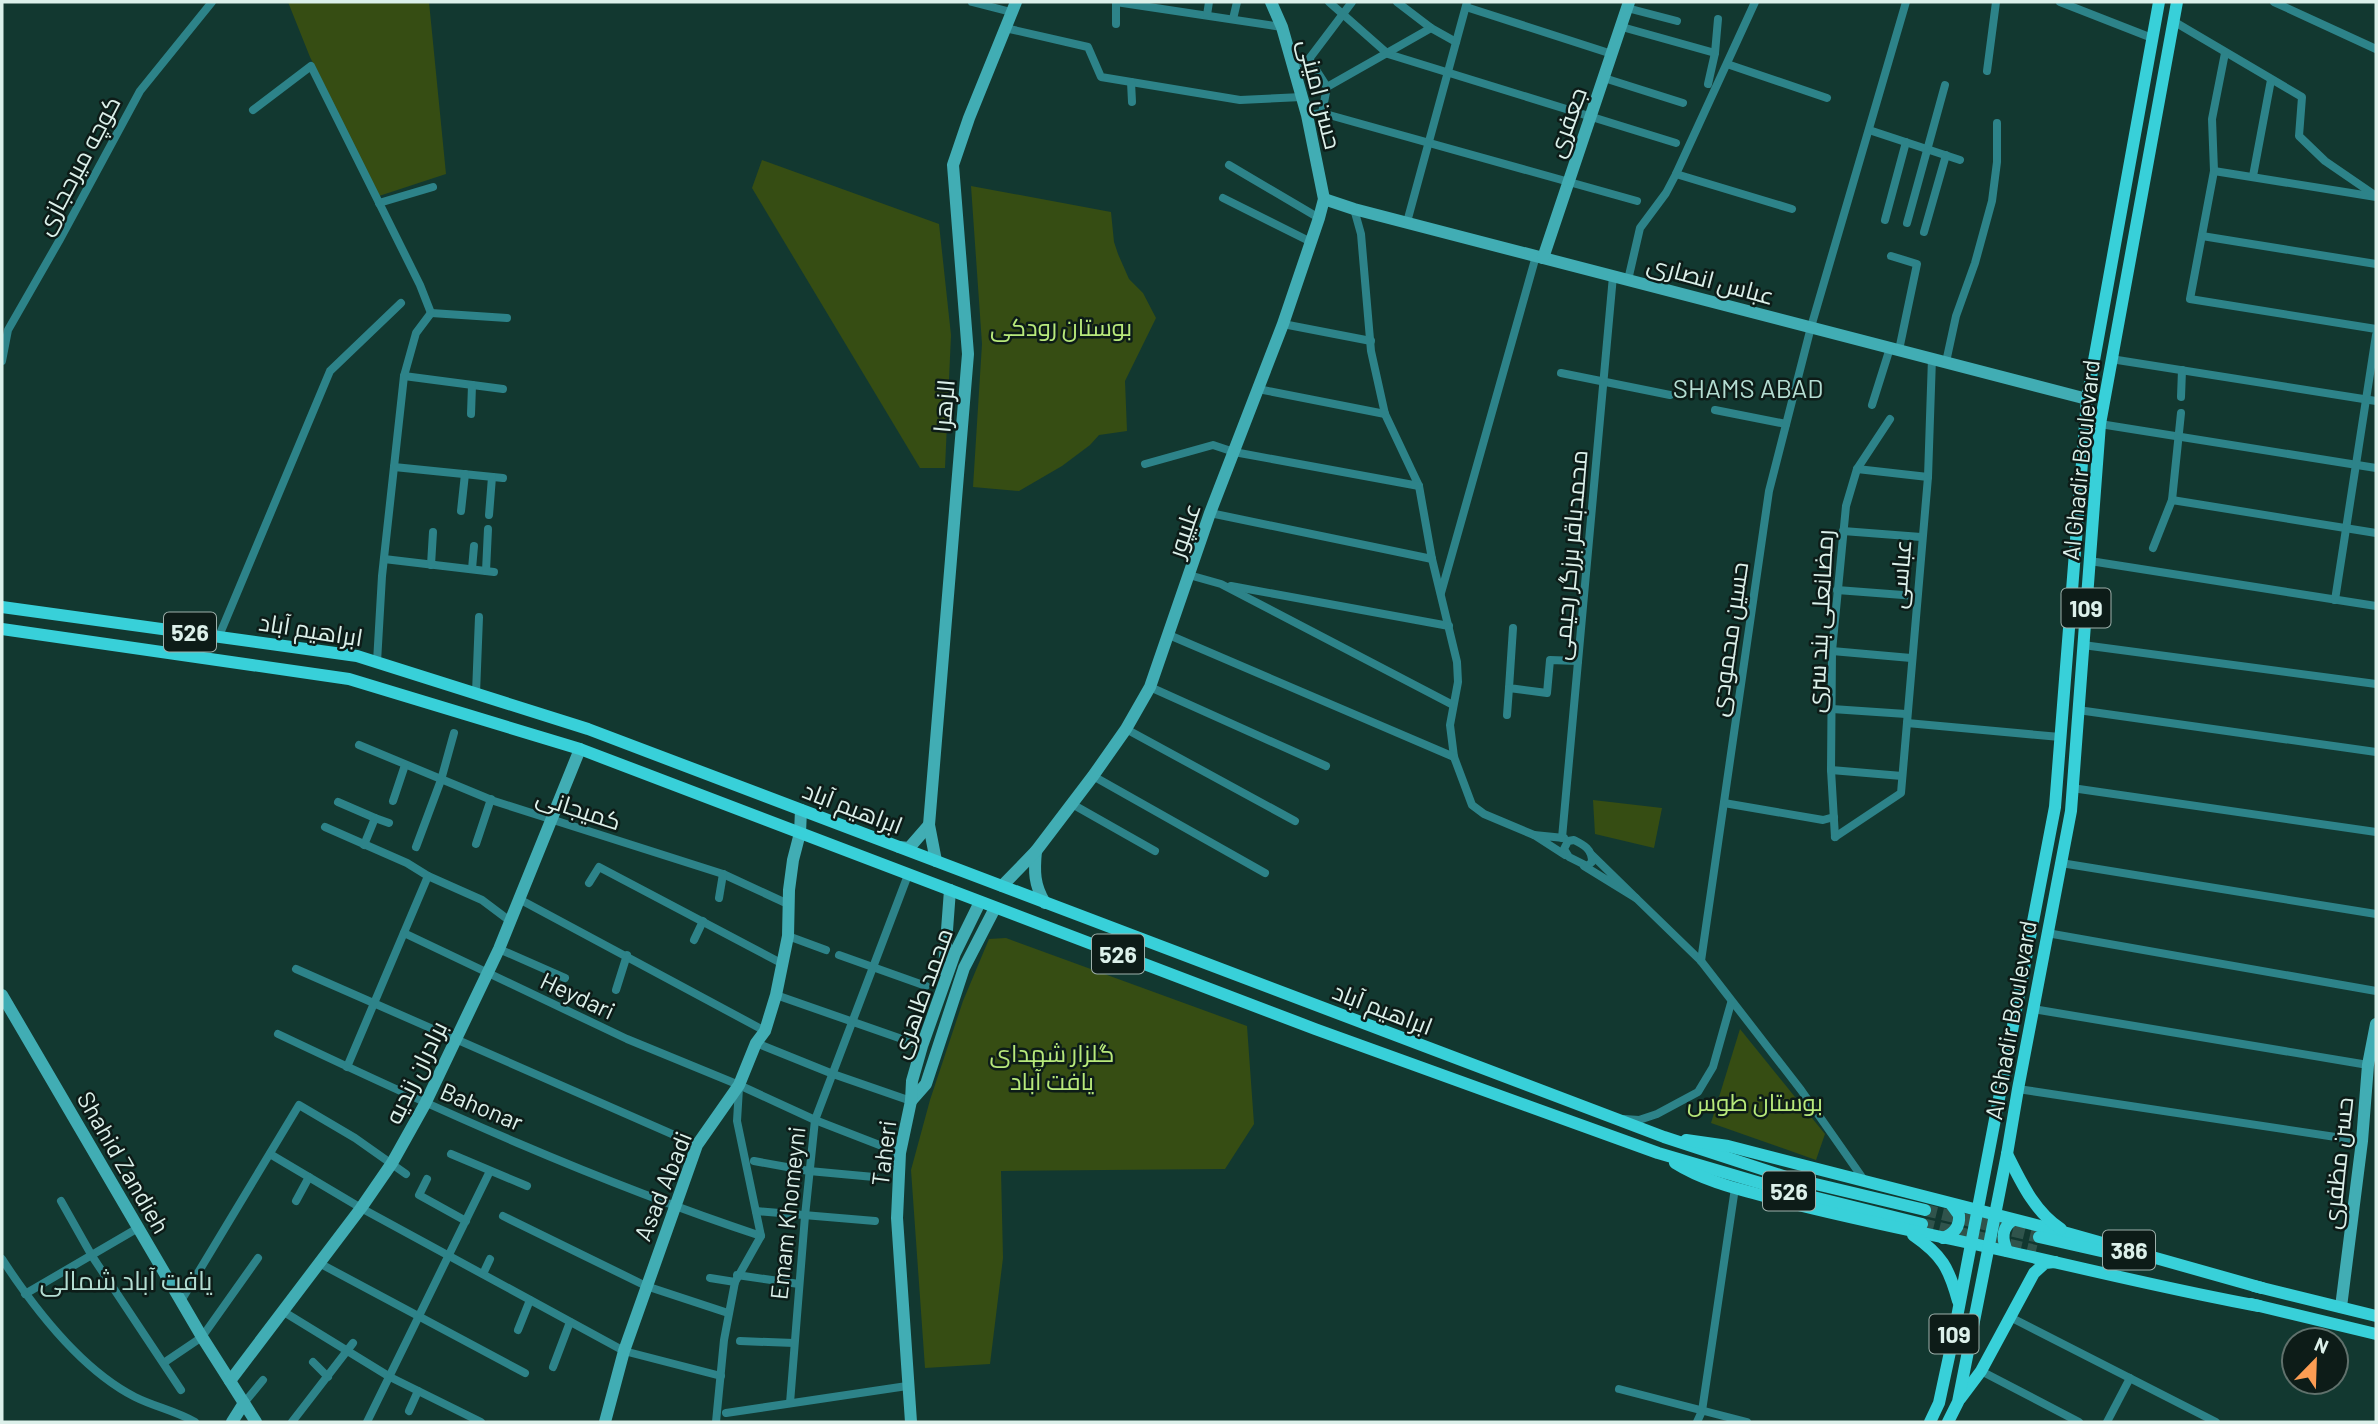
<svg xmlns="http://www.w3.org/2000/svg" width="2378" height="1424" viewBox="0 0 2378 1424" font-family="Barlow,Cairo,sans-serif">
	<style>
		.green { fill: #364d13 }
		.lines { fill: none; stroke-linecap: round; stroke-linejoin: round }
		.primary-tunnel { stroke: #30544c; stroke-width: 12; stroke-dasharray: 12 6; stroke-linecap: butt }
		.street { stroke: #2d8389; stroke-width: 8 }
		.secondary { stroke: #41adb4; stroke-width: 12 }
		.primary { stroke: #38d0d9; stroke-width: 12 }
		.labels { text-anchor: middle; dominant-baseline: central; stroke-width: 5; stroke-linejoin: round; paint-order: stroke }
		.shield { fill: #0d1c18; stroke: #9eb0ab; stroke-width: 2 }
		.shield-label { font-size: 23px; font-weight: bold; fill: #dcf0ea }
		.street-label { font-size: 24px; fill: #dcf0ea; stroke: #0d1c18 }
		.park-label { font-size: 24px; fill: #b8e97b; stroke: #0d1c18 }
		.neighbourhood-label { font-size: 26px; fill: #b4ddd2; stroke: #0d1c18 }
	</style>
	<rect width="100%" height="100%" fill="#123830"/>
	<g class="green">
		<polygon points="288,2 429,2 446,174 379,196 310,57"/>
		<polygon points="762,160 939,224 951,335 945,468 920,468 752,188"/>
		<polygon points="971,186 1111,212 1114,242 1118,254 1129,279 1143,293 1156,318 1125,381 1127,431 1099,435 1090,445 1062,466 1019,491 973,487 982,344"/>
		<polygon points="1593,800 1662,808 1654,848 1595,834"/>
		<polygon points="1006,938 1247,1026 1254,1124 1225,1169 1001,1171 1003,1258 990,1364 925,1368 911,1170 930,1100 963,1001 989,939"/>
		<polygon points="1740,1029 1825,1134 1816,1160 1711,1123"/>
	</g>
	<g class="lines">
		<g class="primary-tunnel">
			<polyline points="1925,1210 2039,1237"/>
			<polyline points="1922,1224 2036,1251"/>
		</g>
		<g class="street">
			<polyline points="972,2 1011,12"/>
			<polyline points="1116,2 1282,27"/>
			<polyline points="1329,2 1388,54 1676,143"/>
			<polyline points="1397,2 1431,28 1456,42"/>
			<polyline points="2060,2 2152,38"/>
			<polyline points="2274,2 2376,49"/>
			<polyline points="1466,7 1612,54"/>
			<polyline points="1627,8 1677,21"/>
			<polyline points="1207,15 1209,2"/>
			<polyline points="1233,19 1237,2"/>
			<polyline points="2173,21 2302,97 2299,136 2325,161 2376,196"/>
			<polyline points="1116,24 1116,2"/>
			<polyline points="1622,27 1715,53"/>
			<polyline points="1005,28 1088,47 1101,77 1240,100 1302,97"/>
			<polyline points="2225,53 2212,119 2214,171 2190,299 2376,329"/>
			<polyline points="1309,59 1327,87 1322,113"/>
			<polyline points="1727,64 1827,98"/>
			<polyline points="1293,66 1309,59 1352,2"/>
			<polyline points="1987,71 1996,2"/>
			<polyline points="1604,78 1683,103"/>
			<polyline points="1131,82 1132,102"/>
			<polyline points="1708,84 1715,53 1718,19"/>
			<polyline points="1327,87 1431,28"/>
			<polyline points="253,110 311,66 420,285 431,313"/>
			<polyline points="1307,115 1322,113 1637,201"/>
			<polyline points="1869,130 1960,160"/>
			<polyline points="1229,165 1319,218"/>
			<polyline points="2214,171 2376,197"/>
			<polyline points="1676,174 1792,209"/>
			<polyline points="2253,176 2271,80"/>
			<polyline points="1223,198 1311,242"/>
			<polyline points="379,203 433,187"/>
			<polyline points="1354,209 1361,234 1371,351 1385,414 1419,486 1432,559 1457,662 1458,682 1450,725 1454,757 1472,805 1484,814 1534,835"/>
			<polyline points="1885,220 1906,142"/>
			<polyline points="1407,222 1467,2"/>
			<polyline points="1907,223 1945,85"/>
			<polyline points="1924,232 1946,155"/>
			<polyline points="2202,236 2376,264"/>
			<polyline points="1891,256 1917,264 1899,350"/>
			<polyline points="1628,280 1640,228 1666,193 1676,174 1755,2"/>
			<polyline points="431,313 507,318"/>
			<polyline points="1283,324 1371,341"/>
			<polyline points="2111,359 2376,401"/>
			<polyline points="2,361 8,330 59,241 140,91 212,2"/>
			<polyline points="1946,362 1956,316 1975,263 1992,201 1997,162 1997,123"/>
			<polyline points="1561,373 1670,395"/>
			<polyline points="404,376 503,389"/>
			<polyline points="1258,389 1385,414"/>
			<polyline points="2181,397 2182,370"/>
			<polyline points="1872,405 1890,348"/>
			<polyline points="1715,410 1786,424"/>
			<polyline points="471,414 472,385"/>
			<polyline points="2100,424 2376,468"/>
			<polyline points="1145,464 1213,445 1234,452 1419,486"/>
			<polyline points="394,467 503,478"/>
			<polyline points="1857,469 1928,477"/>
			<polyline points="2172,500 2376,533"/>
			<polyline points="461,511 465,474"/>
			<polyline points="1210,513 1432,559"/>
			<polyline points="489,515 492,477"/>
			<polyline points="1843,531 1921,537"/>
			<polyline points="2153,548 2172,500 2181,413"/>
			<polyline points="384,559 494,572"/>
			<polyline points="2090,561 2376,606"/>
			<polyline points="431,565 433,532"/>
			<polyline points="472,569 474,546"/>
			<polyline points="486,571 488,529"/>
			<polyline points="1189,575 1221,584 1453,705"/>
			<polyline points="1231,586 1449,626"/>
			<polyline points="1837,590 1916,596"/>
			<polyline points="1441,593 1536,256"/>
			<polyline points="2335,600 2376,335"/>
			<polyline points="1513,628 1509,688 1547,693 1550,660 1578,661"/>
			<polyline points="1169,635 1454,757"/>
			<polyline points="219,636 330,371 401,303"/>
			<polyline points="2083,645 2376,684"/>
			<polyline points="1832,651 1911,658"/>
			<polyline points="377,662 382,576 404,376 416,333 431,313"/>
			<polyline points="1150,687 1326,766"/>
			<polyline points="476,693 479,617"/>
			<polyline points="1832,709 1906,714"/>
			<polyline points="2078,710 2376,752"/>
			<polyline points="1507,715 1509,688"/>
			<polyline points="1907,723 2060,737"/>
			<polyline points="1126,729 1295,821"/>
			<polyline points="359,745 494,801 723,874 788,904"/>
			<polyline points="1831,770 1902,776"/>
			<polyline points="1093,776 1265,873"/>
			<polyline points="2072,788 2376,832"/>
			<polyline points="393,801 405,765"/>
			<polyline points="338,802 375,818 364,845"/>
			<polyline points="1724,803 1823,820 1834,817"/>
			<polyline points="1072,804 1155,851"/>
			<polyline points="375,818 389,823"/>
			<polyline points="325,827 407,863 428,876 482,900 510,921"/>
			<polyline points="1835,837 1901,793 1928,477 1932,358"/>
			<polyline points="1835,837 1831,770 1832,651 1846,506 1857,469 1890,419"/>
			<polyline points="1562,838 1613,276"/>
			<polyline points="1564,838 1534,835 1565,855"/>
			<path d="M1574,840C1584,845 1592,849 1592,862L1587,866L1569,857L1564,849L1568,841Z"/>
			<polyline points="476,844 491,799"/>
			<polyline points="416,847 441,780 454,733"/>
			<polyline points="2061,863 2376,914"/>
			<polyline points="1584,866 1636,898 1592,855"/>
			<polyline points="589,883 599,867 781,963"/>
			<polyline points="719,898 723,874"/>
			<polyline points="1636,898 1701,961 1801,1090 1864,1180"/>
			<polyline points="519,899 765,1031"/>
			<polyline points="404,933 627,1039 739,1085 815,1120 900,1153"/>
			<polyline points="2047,933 2376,991"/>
			<polyline points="788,936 826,950"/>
			<polyline points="694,940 703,921"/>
			<polyline points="499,949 565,978"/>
			<polyline points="839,955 926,986"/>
			<polyline points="1701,961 1769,491 1811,327 1906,2"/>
			<polyline points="296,969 697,1145"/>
			<polyline points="616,990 627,955"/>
			<polyline points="776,995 922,1046"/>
			<polyline points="2033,1009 2368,1065"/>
			<path d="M278,1034C436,1109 595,1181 761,1236"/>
			<polyline points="756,1043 833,1074 911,1101"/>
			<polyline points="347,1067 428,876"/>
			<polyline points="2018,1089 2362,1141"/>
			<polyline points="1624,1119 1639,1120 1657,1114 1698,1092 1713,1067 1731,1003"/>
			<polyline points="270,1154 361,1208 624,1351 721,1376"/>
			<polyline points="451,1154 527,1186"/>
			<polyline points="754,1161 809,1171 874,1177"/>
			<polyline points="427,1179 419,1195 466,1221"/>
			<polyline points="61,1201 92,1256 181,1390"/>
			<polyline points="296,1201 309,1177"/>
			<polyline points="756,1211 875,1221"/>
			<polyline points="503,1216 646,1286 728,1313"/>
			<path d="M2,1259C34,1308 82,1370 135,1397C155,1407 176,1411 195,1422"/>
			<polyline points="319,1263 525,1373"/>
			<polyline points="483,1274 490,1259"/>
			<polyline points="737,1275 799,1284"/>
			<polyline points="710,1278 735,1282"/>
			<polyline points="25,1294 138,1228"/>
			<polyline points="181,1301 299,1105 355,1138 406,1174"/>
			<polyline points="284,1312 390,1377 481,1422"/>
			<polyline points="2010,1317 2216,1422"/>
			<polyline points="518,1330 530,1300"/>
			<polyline points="740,1341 794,1343"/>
			<polyline points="165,1362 202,1337 258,1258"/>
			<polyline points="313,1362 328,1377"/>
			<polyline points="553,1367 570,1322"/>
			<polyline points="1981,1371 2079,1422"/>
			<polyline points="1619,1389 1747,1422"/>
			<polyline points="244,1403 263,1380"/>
			<polyline points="790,1403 805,1216 815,1120 908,875"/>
			<polyline points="409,1411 418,1391"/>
			<polyline points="726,1413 907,1386"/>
			<polyline points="292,1422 353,1343"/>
			<polyline points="367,1422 490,1171"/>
			<polyline points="716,1422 724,1340 735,1282 761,1236 737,1121 739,1088"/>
			<polyline points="1697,1422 1702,1411 1735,1188"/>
			<polyline points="2107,1422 2130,1378"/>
		</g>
		<g class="secondary">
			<polyline points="1324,199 1354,209 2087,399"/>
			<polyline points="1543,258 1629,2"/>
			<polyline points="899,847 909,848 929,825"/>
			<path d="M1036,851C1034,871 1034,885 1045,903"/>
			<polyline points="936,861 929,825 968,354 953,165 969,118 1016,2"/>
			<polyline points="1002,886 1036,851 1093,776 1126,729 1150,687 1210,513 1283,324 1319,218 1324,199 1307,115 1282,27 1271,2"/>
			<polyline points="944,970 950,890"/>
			<polyline points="2,995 202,1337 256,1422"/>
			<polyline points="911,1101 926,1084 964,968 995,908"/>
			<polyline points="2341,1307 2362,1141 2368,1065 2376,1024"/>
			<polyline points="230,1381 361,1208 392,1163 425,1104 499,949 580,749"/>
			<polyline points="232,1422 244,1403"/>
			<polyline points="605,1422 624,1351 697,1145 739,1085 756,1043 765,1031 776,995 788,936 789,890 793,860 800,833 801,810"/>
			<polyline points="911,1422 897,1218 900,1153 911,1101 912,1081 922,1046 955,953 980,902"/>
		</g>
		<g class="primary">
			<polyline points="2,607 357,656 588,729 1664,1137 1786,1177 1925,1210"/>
			<polyline points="2,629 349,679 580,749 1315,1029 1658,1153 1781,1189 1922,1224"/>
			<polyline points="1686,1140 1728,1146 2067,1233 2262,1288"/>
			<path d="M2007,1154C2021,1182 2034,1211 2061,1229"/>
			<path d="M1675,1163C1705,1182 1742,1190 1775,1199C1832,1214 1889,1226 1946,1238C2051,1260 2154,1287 2259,1306"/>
			<path d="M1913,1235C1942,1255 1949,1268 1958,1301"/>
			<polyline points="2039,1237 2114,1254"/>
			<path d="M1943,1238C1954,1234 1960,1227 1959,1215L1951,1204"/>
			<path d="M2007,1251C2002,1239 2001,1228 2013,1220"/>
			<polyline points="2254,1286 2376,1316"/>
			<polyline points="2251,1304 2376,1334"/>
			<polyline points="1960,1399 1981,1371 2034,1273 2045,1263 2055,1262"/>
			<polyline points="1930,1422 1939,1403 1953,1338 2055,807 2087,399 2159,2"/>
			<polyline points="1948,1422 1958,1402 2007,1154 2018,1089 2071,811 2100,424 2177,2"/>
		</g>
	</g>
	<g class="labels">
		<g class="shield">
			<rect x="2061.5" y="588.5" width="49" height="39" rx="5"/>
			<rect x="164" y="612.5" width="52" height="39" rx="5"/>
			<rect x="1092" y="934.5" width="52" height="39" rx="5"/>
			<rect x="1763" y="1171.5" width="52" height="39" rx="5"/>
			<rect x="2103" y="1230.5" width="52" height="39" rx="5"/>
			<rect x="1929.5" y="1314.5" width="49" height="39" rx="5"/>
		</g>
		<g class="shield-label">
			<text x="2086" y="608">109</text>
			<text x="190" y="632">526</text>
			<text x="1118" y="954">526</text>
			<text x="1789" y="1191">526</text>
			<text x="2129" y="1250">386</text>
			<text x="1954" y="1334">109</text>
		</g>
		<g class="street-label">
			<text transform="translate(1321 94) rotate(76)">حسن امینی</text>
			<text transform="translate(1566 122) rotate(-70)">جعفری</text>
			<text transform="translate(77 165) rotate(-62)">کوچه میرحجازی</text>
			<text transform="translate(1711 279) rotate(15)">عباس انصاری</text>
			<text transform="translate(943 406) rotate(-85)">الزهرا</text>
			<text transform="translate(2080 460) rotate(-84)">Al Ghadir Boulevard</text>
			<text transform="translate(1183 530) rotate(-71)">علیپور</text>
			<text transform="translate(1569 555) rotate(-85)">محمدباقر برزگر رحیمی</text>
			<text transform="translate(1899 574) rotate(-85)">عباسی</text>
			<text transform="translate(1819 621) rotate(-87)">رمضانعلی بند سری</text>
			<text transform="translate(311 629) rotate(9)">ابراهیم آباد</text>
			<text transform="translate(1728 639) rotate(-82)">حسین محمودی</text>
			<text transform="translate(853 807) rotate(21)">ابراهیم آباد</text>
			<text transform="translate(579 808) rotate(18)">کمیجانی</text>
			<text transform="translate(921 993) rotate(-70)">محمد طاهری</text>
			<text transform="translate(578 995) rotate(25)">Heydari</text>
			<text transform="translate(1383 1008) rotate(21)">ابراهیم آباد</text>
			<text transform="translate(2010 1020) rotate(-80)">Al Ghadir Boulevard</text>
			<text transform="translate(415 1072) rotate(-64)">برادران زندیه</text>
			<text transform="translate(482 1106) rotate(23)">Bahonar</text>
			<text transform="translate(883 1153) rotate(-83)">Taheri</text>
			<text transform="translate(124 1162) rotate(60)">Shahid Zandieh</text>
			<text transform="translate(2337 1163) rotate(-84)">حسن مظفری</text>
			<text transform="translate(662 1186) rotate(-68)">Asad Abadi</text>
			<text transform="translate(787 1213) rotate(-84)">Emam Khomeyni</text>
		</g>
		<g class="park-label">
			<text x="1061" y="326">بوستان رودکی</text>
			<text x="1052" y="1052">گلزار شهدای<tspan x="1052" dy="28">یافت آباد</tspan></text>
			<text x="1755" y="1101">بوستان طوس</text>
		</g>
		<g class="neighbourhood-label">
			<text x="1748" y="387">SHAMS ABAD</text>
			<text x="126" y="1279">یافت آباد شمالی</text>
		</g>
	</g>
	<rect width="2378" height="1424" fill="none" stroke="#dcf0ea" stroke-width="7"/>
	<g transform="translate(2315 1361) rotate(23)"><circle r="33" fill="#0d1c18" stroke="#60716c" stroke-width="2"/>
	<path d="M0-5L12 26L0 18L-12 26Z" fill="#fc9d53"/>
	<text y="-10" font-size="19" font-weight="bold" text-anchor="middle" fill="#dcf0ea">N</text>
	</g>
</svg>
